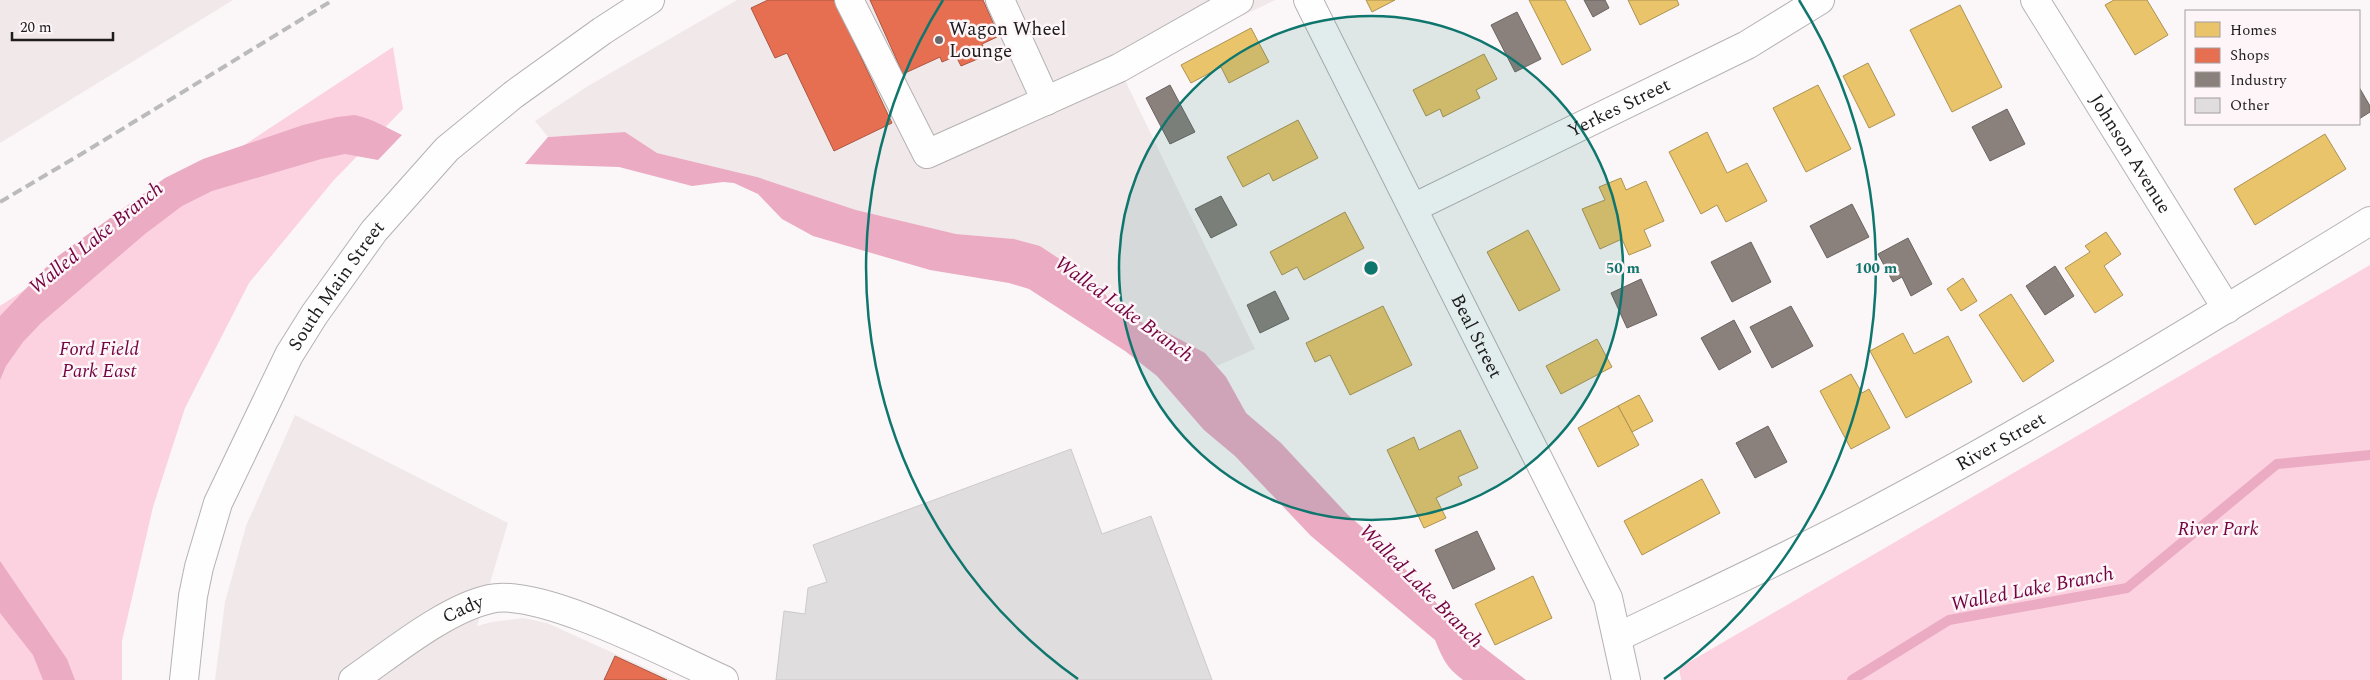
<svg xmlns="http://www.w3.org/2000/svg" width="2370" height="680" viewBox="0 0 2370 680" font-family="Spectral,serif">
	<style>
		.built { fill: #f1e8ea }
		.green { fill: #fcd2e0 }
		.water { fill: #ebabc3 }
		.homes { fill: #e9c46a; stroke: #ac9253 }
		.shops { fill: #e76f51; stroke: #ab5641 }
		.industry { fill: #8a817c; stroke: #6a6360 }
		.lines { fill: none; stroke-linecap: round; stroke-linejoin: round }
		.stream { stroke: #ebabc3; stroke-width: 10 }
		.building { fill: #e0ddde; stroke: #cdcacb }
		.minor-casing { stroke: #b5b2b3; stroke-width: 30 }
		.minor { stroke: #fefefe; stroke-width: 28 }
		.rail { stroke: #bcbbbc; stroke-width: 4; stroke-dasharray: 10 5; stroke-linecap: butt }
		.ring { fill: none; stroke: #0f766e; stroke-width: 2.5 }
		.poi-dot { fill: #6b696a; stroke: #fdf5f7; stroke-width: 2 }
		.labels { text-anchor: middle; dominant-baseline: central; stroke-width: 5; stroke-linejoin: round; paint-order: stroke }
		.poi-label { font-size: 19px; fill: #1e1c1d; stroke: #fdf5f7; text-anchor: start }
		.street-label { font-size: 19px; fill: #1e1c1d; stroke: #fdf5f7 }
		.park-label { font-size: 19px; font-style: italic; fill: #740441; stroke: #fdf5f7 }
		.water-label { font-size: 20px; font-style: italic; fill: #730240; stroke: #fdf5f7 }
		.centre { fill: #0f766e; stroke: #fdf5f7; stroke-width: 2.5 }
		.ring-label { font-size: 15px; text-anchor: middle; font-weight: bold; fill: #0f766e; stroke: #fdf5f7; stroke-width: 5; stroke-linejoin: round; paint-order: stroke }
	</style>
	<rect width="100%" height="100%" fill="#fbf7f8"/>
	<g class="built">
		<polygon points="0,0 233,0 0,143"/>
		<polygon points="737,0 1275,0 1122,74 1255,349 1217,366 1205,353 1161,329 1121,315 1115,309 1099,285 1040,246 1014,239 956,234 856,210 757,177 657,153 625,132 548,137 535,121 588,86"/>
		<polygon points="295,415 508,523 477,626 492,622 523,618 547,623 673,680 215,680 225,602 246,526"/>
	</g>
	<g class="green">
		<polygon points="393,47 403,109 333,181 249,283 185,408 153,507 122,641 122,680 0,680 0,306"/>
		<polygon points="2370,265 2370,680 1681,680 1679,668"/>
	</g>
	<g class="water">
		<path d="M355,115C373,119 385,127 402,135L378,160L345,154L321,159L212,191L182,206L145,234L41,323L23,342L6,366L0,380V316L54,259L165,178L203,159L303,125L337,117Z"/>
		<path d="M625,132L657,153L757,177L856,210L956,234L1014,239L1040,246L1099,285L1115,309L1121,315L1161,329L1205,353L1226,377L1246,413L1281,443L1347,514L1386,548L1461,630L1526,680H1463C1446,667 1443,659 1435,640L1311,536L1235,456L1204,430L1157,376L1125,351L1029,289L1009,283L930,270L813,236L782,219L758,194L734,183L723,182L692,186L619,167L525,164L548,137Z"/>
		<polygon points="0,561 67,659 75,680 43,680 33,655 0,613"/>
	</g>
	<g class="homes">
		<polygon points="1366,0 1395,0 1372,12"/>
		<polygon points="1529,0 1565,0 1591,50 1562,65"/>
		<polygon points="1628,0 1677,0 1679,5 1640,25"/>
		<polygon points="2114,0 2147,0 2168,35 2135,55 2105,5"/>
		<polygon points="1960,5 2002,87 1952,112 1910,30"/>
		<polygon points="1251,28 1269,62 1229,83 1221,67 1191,83 1181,65"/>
		<polygon points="1484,54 1497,79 1476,90 1480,98 1443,117 1440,109 1426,116 1413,90"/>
		<polygon points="1868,63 1895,115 1869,128 1843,76"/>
		<polygon points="1818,85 1851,149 1806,172 1773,108"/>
		<polygon points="1298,120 1318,158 1273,181 1269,173 1243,187 1227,157"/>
		<polygon points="1707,132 1727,173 1747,163 1767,201 1726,222 1717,205 1701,214 1669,152"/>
		<polygon points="2325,134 2346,169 2255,225 2234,189"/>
		<polygon points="1621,178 1626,190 1646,181 1664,221 1644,230 1651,246 1629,255 1622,239 1600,249 1582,209 1605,200 1599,187"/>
		<polygon points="1345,212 1364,248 1304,280 1297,267 1282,275 1270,252"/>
		<polygon points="1528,230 1560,290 1519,311 1487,252"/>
		<polygon points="2106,232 2121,254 2104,266 2123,295 2095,313 2065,268 2090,252 2085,246"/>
		<polygon points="1963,278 1977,301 1961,311 1947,289"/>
		<polygon points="2011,294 2054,361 2023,382 1979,315"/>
		<polygon points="1383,306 1412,365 1350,395 1330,355 1315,362 1306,343"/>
		<polygon points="1903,333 1914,354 1948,336 1972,382 1906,418 1870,351"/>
		<polygon points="1597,339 1612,367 1561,394 1546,366"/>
		<polygon points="1851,374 1862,393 1869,389 1890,428 1851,449 1820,391"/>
		<polygon points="1639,395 1653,421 1632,432 1618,406"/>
		<polygon points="1618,406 1639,445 1598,467 1578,428"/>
		<polygon points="1460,430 1478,468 1458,477 1462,485 1436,498 1446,518 1424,528 1387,450 1414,437 1419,450"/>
		<polygon points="1702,479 1720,513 1642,555 1624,521"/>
		<polygon points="1533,576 1552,618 1495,645 1475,604"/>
	</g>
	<g class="shops">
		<polygon points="768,0 834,0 892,123 834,151 787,53 775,58 751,8"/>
		<polygon points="870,0 983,0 999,36 982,44 987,55 961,66 956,56 942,62 940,57 903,74"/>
		<polygon points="615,656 667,680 604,680"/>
	</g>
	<g class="industry">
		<polygon points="1584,0 1605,0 1609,8 1593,17"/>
		<polygon points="1517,12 1541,59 1515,72 1491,25"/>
		<polygon points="1170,85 1195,132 1170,144 1146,98"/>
		<polygon points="2359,87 2370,106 2370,112 2359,119"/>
		<polygon points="2007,109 2025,144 1990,161 1972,127"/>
		<polygon points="1221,196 1237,225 1211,238 1195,209"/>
		<polygon points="1852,204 1869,237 1827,258 1810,226"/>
		<polygon points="1908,238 1932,284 1911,296 1902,277 1893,282 1878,254"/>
		<polygon points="1751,242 1771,282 1732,302 1711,262"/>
		<polygon points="2055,266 2074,296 2045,315 2026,286"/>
		<polygon points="1641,279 1657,315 1627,328 1611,293"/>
		<polygon points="1275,291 1289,319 1260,333 1247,305"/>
		<polygon points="1791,306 1813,346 1772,368 1750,327"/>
		<polygon points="1734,320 1751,352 1719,370 1701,338"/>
		<polygon points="1768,426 1787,462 1755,478 1736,443"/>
		<polygon points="1477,531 1495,569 1453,589 1435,550"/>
	</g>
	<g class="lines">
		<polyline class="stream" points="1852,680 1949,620 2127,588 2277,464 2370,455"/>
	</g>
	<polygon class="building" points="1071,449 1102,534 1151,516 1212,680 776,680 784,611 805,614 808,588 827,582 813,545"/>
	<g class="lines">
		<defs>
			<g id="minor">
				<polyline points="849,0 927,154 1119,68 1239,0"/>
				<polyline points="1000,0 1046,101"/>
				<path id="s1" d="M1308,0L1608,598L1626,680"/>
				<path id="s2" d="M2035,0L2227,309"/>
				<path id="s3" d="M1413,208L1747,45L1820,0"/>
				<path id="s4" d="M1618,637C1705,595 1793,555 1878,509C2046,420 2208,320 2370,221"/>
				<path id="s5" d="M184,680L193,596L199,567L218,503L289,355L314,315L374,231L447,149L513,95L602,31L650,0"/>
				<path id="s6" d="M353,680C391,654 445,609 490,599C540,587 673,657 724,680"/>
			</g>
		</defs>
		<use href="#minor" class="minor-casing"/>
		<use href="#minor" class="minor"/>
		<polyline class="rail" points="0,202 83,153 333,0"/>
	</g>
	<circle cx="1371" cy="268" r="252" fill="#0f766e" fill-opacity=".12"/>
	<g class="ring">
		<circle cx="1371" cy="268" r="252"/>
		<path d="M1078 679A505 505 0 0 1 943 0M1799 0A505 505 0 0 1 1664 679"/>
	</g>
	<circle class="poi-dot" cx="939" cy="40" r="5"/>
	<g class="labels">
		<g class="poi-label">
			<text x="949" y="29">Wagon Wheel<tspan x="949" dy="22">Lounge</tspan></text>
		</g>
		<g class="street-label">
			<text stroke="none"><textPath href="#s3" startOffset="229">Yerkes Street</textPath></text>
			<text stroke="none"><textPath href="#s2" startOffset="181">Johnson Avenue</textPath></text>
			<text stroke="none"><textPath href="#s5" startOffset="429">South Main Street</textPath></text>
			<text stroke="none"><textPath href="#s1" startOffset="376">Beal Street</textPath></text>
			<text stroke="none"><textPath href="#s4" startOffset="430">River Street</textPath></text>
			<text stroke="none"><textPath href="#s6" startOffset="131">Cady</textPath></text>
		</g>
		<g class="park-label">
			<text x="99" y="349">Ford Field<tspan x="99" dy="22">Park East</tspan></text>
			<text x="2218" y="529">River Park</text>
		</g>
		<g class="water-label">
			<text transform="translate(96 238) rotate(-39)">Walled Lake Branch</text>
			<text transform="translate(1124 309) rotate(36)">Walled Lake Branch</text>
			<text transform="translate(1421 586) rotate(45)">Walled Lake Branch</text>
			<text transform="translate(2032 589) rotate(-11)">Walled Lake Branch</text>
		</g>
	</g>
	<circle cx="1371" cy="268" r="8" class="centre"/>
	<g class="ring-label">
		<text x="1623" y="273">50 m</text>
		<text x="1876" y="273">100 m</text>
	</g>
	<rect x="2185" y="10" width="175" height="115" fill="#fdf5f7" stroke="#a49ea0"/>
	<rect x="2195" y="22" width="25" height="15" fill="#e9c46a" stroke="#a49ea0"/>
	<text x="2230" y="35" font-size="15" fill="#1e1c1d">Homes</text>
	<rect x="2195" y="48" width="25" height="15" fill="#e76f51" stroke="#a49ea0"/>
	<text x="2230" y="60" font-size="15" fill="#1e1c1d">Shops</text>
	<rect x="2195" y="72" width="25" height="15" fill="#8a817c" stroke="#a49ea0"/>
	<text x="2230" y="85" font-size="15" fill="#1e1c1d">Industry</text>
	<rect x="2195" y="98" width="25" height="15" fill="#e0ddde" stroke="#a49ea0"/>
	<text x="2230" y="110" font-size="15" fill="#1e1c1d">Other</text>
	<path d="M12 32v8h101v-8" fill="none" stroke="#1e1c1d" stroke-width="2.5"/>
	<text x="20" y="32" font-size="15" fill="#1e1c1d" stroke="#fdf5f7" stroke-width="4" paint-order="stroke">20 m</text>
</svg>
